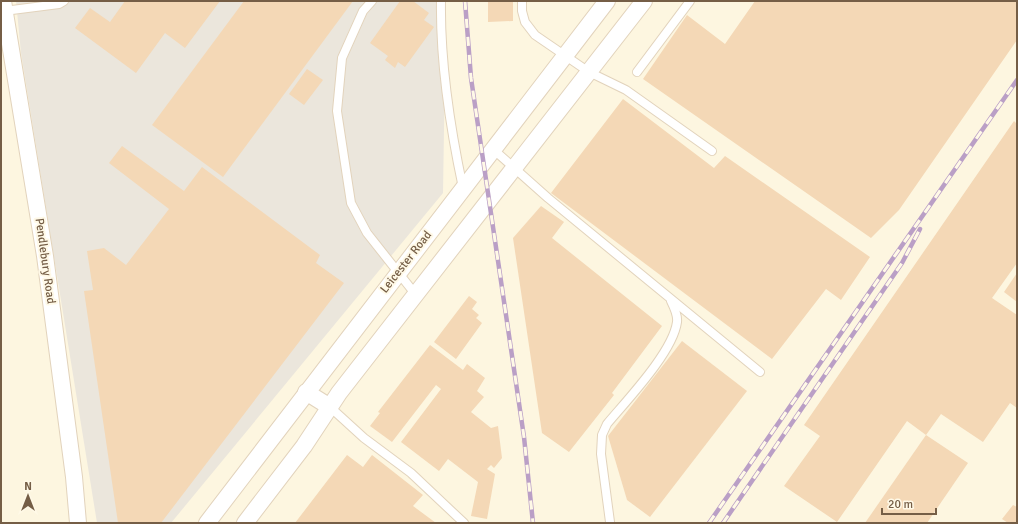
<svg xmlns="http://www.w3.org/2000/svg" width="1018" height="524" viewBox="0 0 1018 524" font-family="Signika,sans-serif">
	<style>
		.industrial { fill: #ebe6dc }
		.building { fill: #f4d8b6 }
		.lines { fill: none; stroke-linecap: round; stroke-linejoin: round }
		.service-casing { stroke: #e2d3bc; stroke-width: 10 }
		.minor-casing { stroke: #e2d3bc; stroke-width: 18 }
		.service { stroke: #fff; stroke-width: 8 }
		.minor { stroke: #fff; stroke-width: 16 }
		.rail-casing { stroke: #ba9fc6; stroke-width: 4.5 }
		.rail { stroke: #fff9e7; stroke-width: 3; stroke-dasharray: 9; stroke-linecap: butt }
		.labels { text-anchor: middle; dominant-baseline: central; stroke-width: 4; stroke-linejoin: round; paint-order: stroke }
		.street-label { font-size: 12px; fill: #755e46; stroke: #fff9e7 }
	</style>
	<rect width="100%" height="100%" fill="#fdf6e0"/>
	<polygon class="industrial" points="16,1 446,1 443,193 171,523 97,523 21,53"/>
	<g class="building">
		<polygon points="125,1 220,1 185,48 165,33 136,73 75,28 90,8 110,22"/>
		<polygon points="244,1 353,1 223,177 152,125"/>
		<polygon points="400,1 413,1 429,13 424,20 434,27 405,67 398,62 395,68 385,60 388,56 370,43"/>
		<polygon points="488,1 513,1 513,21 488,22"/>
		<polygon points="755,1 1017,1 1017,40 899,210 871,238 643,79 687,15 725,44"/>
		<polygon points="307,69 323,80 304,105 289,94"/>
		<polygon points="623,99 714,168 725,156 870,257 841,300 826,289 772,359 551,193"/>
		<polygon points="1014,121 1017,124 1017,263 992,298 1017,315 1017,408 1010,403 983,442 941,414 926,435 907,421 837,522 784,486 820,436 804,425"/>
		<polygon points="122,146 184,191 202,167 320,255 316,263 344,283 161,523 118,523 84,291 93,290 87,251 104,248 126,265 169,209 109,163"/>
		<polygon points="541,206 564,222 552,238 662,326 612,393 614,395 569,452 542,433 513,238"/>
		<polygon points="1017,273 1017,302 1004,292"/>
		<polygon points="469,296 477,302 472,309 479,315 476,318 482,323 456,359 434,342"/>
		<polygon points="682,341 747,391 650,517 627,500 608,436"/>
		<polygon points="430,345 463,370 467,364 485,378 477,391 484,397 471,412 491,428 498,426 502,458 494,468 491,465 487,469 495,474 487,519 471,516 478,482 448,459 439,471 401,442 441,389 436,385 392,442 370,426 380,413 378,412"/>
		<polygon points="926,435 968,463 927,523 865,523"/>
		<polygon points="347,455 363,467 372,455 423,495 413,506 436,523 295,523"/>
		<polygon points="1013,505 1017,507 1017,523 1008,523 1002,519"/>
	</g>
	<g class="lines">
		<defs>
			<g id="service">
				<polyline points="372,1 363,11 342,58 337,111 351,203 367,233 416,295"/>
				<path d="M441,1C440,64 450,127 463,188"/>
				<polyline points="522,1 522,11 525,22 535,35 589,72 626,90 712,151"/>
				<polyline points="4,11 59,4 64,1"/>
				<polyline points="637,72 690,1"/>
				<polyline points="494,150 548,198 760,372"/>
				<polyline points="330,407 364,438 411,473 464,523"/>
				<path d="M610,522L601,454L602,435L607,424C627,400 673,352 677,322C678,315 674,307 671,301"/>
			</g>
			<g id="minor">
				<polyline points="3,1 45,256 74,477 78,523"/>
				<polyline points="306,392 330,407"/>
				<polyline points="207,523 607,1"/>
				<polyline points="245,523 304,446 339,393 644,1"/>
			</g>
		</defs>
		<use href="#service" class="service-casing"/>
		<use href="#minor" class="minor-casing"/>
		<use href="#service" class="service"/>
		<use href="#minor" class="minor"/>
		<defs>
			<g id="rail">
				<polyline points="465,1 471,78 524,437 533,523"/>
				<polyline points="709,523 1017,80"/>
				<polyline points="723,523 902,263 920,229"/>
			</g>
		</defs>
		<use href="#rail" class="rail-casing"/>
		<use href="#rail" class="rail"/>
	</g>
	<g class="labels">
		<g class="street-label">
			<text transform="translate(45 261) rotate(82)">Pendlebury Road</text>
			<text transform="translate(406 262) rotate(-52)">Leicester Road</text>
		</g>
	</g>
	<rect width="1018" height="524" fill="none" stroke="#755e46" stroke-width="4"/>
	<g transform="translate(28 496)" stroke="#fff9e7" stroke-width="3" paint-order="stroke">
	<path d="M0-3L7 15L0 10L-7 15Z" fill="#755e46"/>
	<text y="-6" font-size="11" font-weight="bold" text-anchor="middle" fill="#755e46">N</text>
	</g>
	<path d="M882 508v6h54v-6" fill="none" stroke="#755e46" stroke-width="2"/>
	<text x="888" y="508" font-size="12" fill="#755e46" stroke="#fff9e7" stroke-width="3" paint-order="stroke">20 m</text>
</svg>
